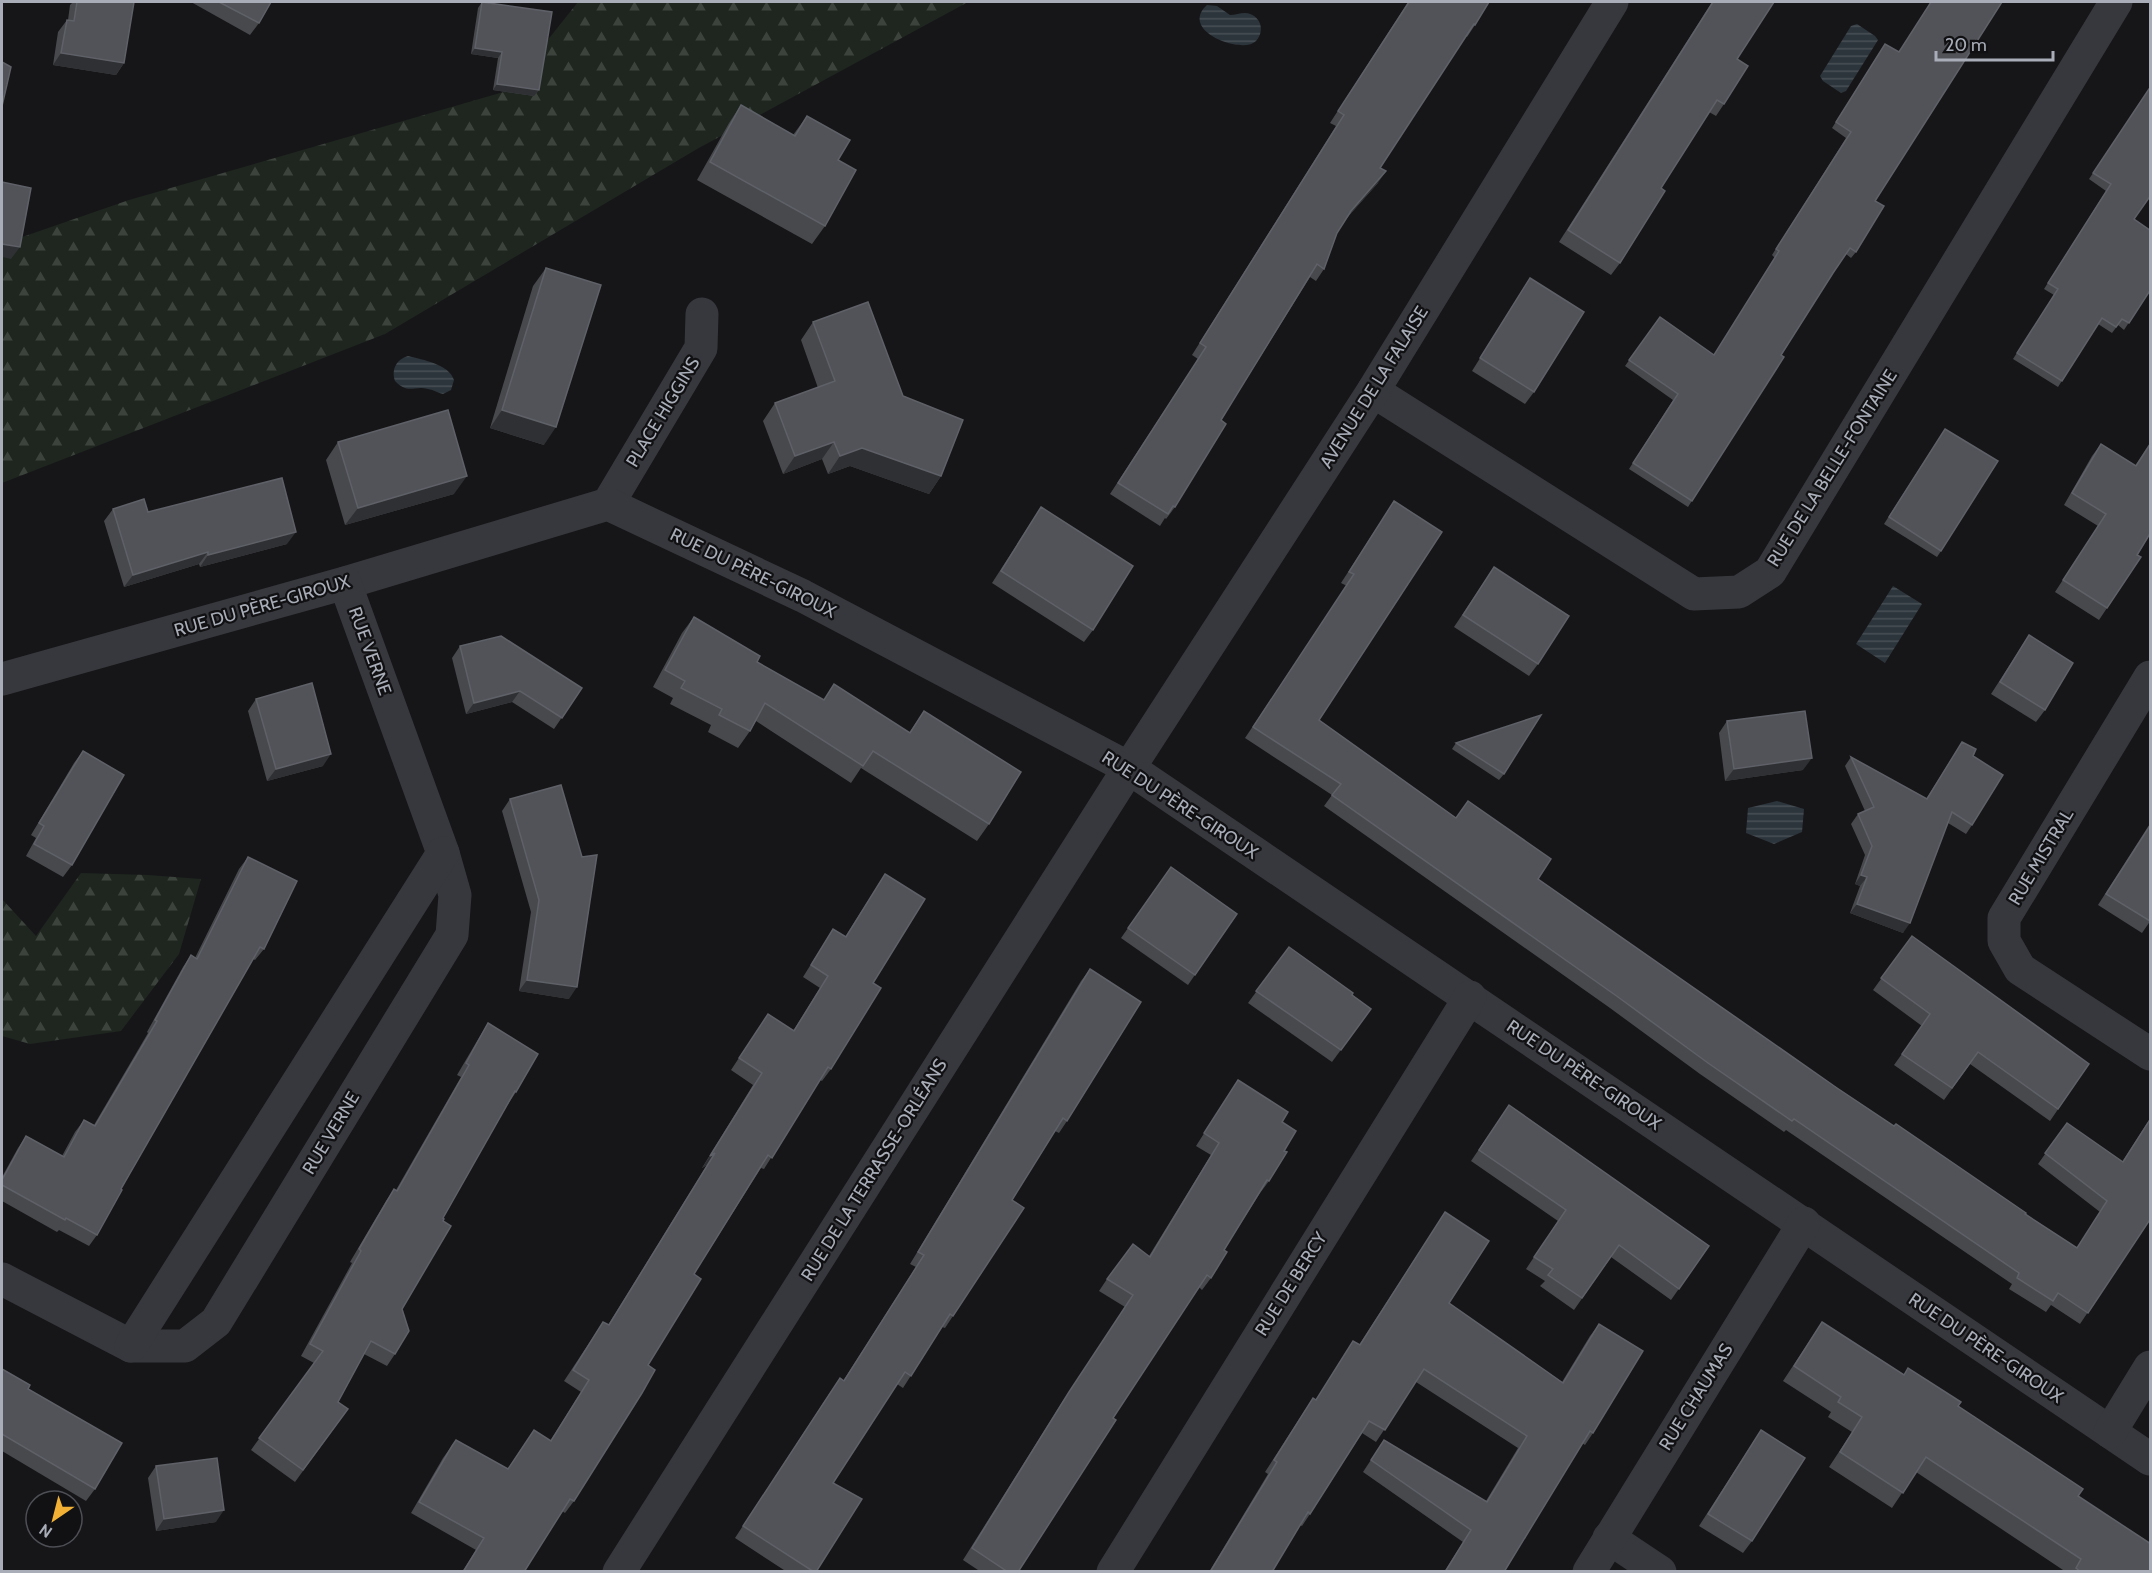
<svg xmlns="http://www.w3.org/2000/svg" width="2152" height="1573" viewBox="0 0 2152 1573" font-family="Cabin,sans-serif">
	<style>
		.forest { fill: url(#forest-firs) }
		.water { fill: url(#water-rules) }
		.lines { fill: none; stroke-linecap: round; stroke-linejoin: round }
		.minor { stroke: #37383d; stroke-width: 33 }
		.wall { fill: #47494d }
		.shaded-wall { fill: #2f3033 }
		.building { fill: #525359; stroke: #5f6168; stroke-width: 1.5 }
		.labels { text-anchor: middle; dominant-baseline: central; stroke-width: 4.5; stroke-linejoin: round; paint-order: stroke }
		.street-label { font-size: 18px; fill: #a8adb8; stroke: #111113 }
	</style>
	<defs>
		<pattern id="forest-firs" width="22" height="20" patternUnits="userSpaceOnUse" patternTransform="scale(1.5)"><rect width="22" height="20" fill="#1e261f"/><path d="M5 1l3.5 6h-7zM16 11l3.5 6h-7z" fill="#3c433d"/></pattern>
		<pattern id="water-rules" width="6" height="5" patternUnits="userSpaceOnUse" patternTransform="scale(1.5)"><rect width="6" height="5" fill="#2c353c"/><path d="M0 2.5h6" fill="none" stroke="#485056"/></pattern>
	</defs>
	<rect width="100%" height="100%" fill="#161618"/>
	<g class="forest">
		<polygon points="578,2 968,2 697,149 385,334 2,483 2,244 129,200 507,91"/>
		<polygon points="81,873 148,875 201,879 179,954 121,1031 30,1044 2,1036 2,899 36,936"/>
	</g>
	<g class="water">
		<path d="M1207,5L1217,6L1230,15C1235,15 1240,13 1245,13C1260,14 1266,30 1256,41C1243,55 1178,31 1207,5Z"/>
		<polygon points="1857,24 1875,36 1878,40 1846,91 1841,93 1823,81 1820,76 1851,26"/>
		<path d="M408,356C423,360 449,364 454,380L451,390L443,394C438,393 434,390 428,389C413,385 409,395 395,381C391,369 397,359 408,356Z"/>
		<polygon points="1893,586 1922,604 1885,663 1856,644"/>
		<polygon points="1777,801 1804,809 1802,832 1774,844 1746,833 1748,808"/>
	</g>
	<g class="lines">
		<g class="minor">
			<polyline points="1373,391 1694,594 1739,592 1770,572 2116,2"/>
			<polyline points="608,504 701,348 702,314"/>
			<polyline points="2150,677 2004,918 2004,941 2020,969 2150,1054"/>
			<polyline points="2,679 345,583 608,504 803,596 1129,768 2150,1459"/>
			<polyline points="2,1279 131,1346 185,1346 216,1322 452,935 455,895 443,853 345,583"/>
			<polyline points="131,1346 443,853"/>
			<polyline points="2110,1432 2150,1367"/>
			<polyline points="1609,1538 1660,1572"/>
			<polyline points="619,1572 1129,768 1373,391 1612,2"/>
			<polyline points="1113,1572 1470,997"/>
			<polyline points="1589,1572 1804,1223"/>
		</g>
	</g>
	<g class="wall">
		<polygon points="73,2 130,2 124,63 116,75 53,65 58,32 67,20 68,20 70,5"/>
		<polygon points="191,2 271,2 259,23 250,35"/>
		<polygon points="482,2 539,90 534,96 493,90 498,58 471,54 478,8"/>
		<polygon points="1408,2 1489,2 1475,25 1467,37 1466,36 1380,168 1378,183 1346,219 1337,233 1324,269 1316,281 1310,277 1221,420 1175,507 1166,519 1165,518 1160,526 1110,494 1198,359 1192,355 1336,126 1330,123"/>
		<polygon points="1712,2 1774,2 1737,59 1724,104 1716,116 1709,112 1661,188 1620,263 1611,275 1559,242"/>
		<polygon points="1881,50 1875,201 1856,252 1851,258 1846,254 1833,273 1781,355 1784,357 1688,507 1629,469 1673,400 1625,366 1660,317 1714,355 1775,258 1772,255 1846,138 1832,128"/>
		<polygon points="2151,86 2134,219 2151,289 2124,330 2118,325 2112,333 2098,324 2058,387 2013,359 2054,295 2044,289 2106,191 2089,179"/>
		<polygon points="741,105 793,135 807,116 838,160 825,226 812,244 697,180 729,123"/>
		<polygon points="546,268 544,445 490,428 533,286"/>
		<polygon points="1530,278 1534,392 1525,404 1472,371"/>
		<polygon points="813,322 903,396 941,476 929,494 850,466 828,474 822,459 783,474 763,421 775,403 818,388 801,340"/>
		<polygon points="1941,435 1941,551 1937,557 1884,524"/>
		<polygon points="2151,441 2151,532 2107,608 2099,620 2055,592 2098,526 2064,505 2092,456 2101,444 2135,466"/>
		<polygon points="338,442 454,494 345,525 326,460"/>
		<polygon points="1394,501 1319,720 1538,879 1837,1088 2025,1214 2077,1248 2100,1212 2038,1164 2067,1123 2122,1162 2151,1117 2151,1218 2080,1324 2051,1305 2046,1312 2009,1289 2012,1284 1786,1130 1784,1132 1700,1074 1610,1008 1324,806 1332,795 1245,738 1347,586 1341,583"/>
		<polygon points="1041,507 1093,630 1084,642 992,583"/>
		<polygon points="113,509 148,512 287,544 200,567 199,564 124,587 104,521"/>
		<polygon points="1494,567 1538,664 1529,676 1454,627"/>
		<polygon points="694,617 757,662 824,700 834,684 909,733 924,711 989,824 977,841 861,768 851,783 756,721 750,731 738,748 708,732 711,725 670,704 673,698 653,687 682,633"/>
		<polygon points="2029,635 2045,710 2036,722 1991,694"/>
		<polygon points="460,646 582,688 554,729 512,702 466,714 452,658"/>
		<polygon points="256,699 323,766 267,781 248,711"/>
		<polygon points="1727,721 1803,770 1725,781 1719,733"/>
		<polygon points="1962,742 1973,756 1972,825 1966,834 1948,823 1903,933 1850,913 1860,886 1855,884 1865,855 1851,824 1858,814 1865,811 1845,766 1851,757 1926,799"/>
		<polygon points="1456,743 1504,774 1499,780 1452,749"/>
		<polygon points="83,751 72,865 63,877 26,856 36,838 31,835 74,763"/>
		<polygon points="510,799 569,999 519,991 531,912 502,811"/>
		<polygon points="2151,822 2151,920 2142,933 2098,905"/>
		<polygon points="248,857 264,949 255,960 253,959 121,1189 97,1235 89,1246 59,1230 57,1232 2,1201 2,1177 18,1148 26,1136 62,1156 75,1132 84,1120 94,1125 148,1033 147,1032 183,967 191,955 195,958 239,869"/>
		<polygon points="1171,867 1237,914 1188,985 1121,938"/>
		<polygon points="885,874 873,983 831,1069 822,1081 820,1080 764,1169 761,1168 694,1274 648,1365 574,1501 565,1513 562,1511 524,1572 462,1572 476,1550 411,1513 443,1458 456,1440 508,1469 534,1430 550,1441 581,1392 564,1381 603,1322 608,1325 707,1165 702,1168 753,1085 731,1070 760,1026 793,1031 820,988 803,977 833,929 845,937"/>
		<polygon points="1912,936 2089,1064 2050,1121 1970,1064 1944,1100 1894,1065 1922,1026 1873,990"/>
		<polygon points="1289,947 1371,1009 1332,1062 1248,1003"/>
		<polygon points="1090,969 1067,1121 1059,1133 1055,1131 1012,1200 953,1316 945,1328 942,1327 903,1388 897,1384 833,1483 816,1572 787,1572 735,1538 831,1391 843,1381 916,1267 910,1264 1081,981"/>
		<polygon points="488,1023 516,1092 508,1104 507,1104 443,1218 402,1309 395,1354 387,1366 364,1354 338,1402 348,1409 295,1482 251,1450 314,1363 301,1356 352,1263 350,1262 386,1201 394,1189 396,1190 461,1077 457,1075 480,1036"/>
		<polygon points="1238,1080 1282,1122 1284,1151 1269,1181 1260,1193 1224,1250 1211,1278 1202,1290 1199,1287 1113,1418 1018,1572 981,1572 963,1560 1061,1404 1125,1307 1099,1291 1107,1279 1149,1256 1211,1155 1196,1146"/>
		<polygon points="1509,1105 1709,1246 1671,1300 1611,1257 1574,1310 1540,1286 1545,1281 1526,1269 1558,1221 1471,1161"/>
		<polygon points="1445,1212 1449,1303 1562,1382 1590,1336 1599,1324 1593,1433 1585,1445 1582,1443 1504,1572 1444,1572 1463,1542 1363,1472 1384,1440 1486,1501 1518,1448 1416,1382 1376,1442 1362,1433 1310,1514 1302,1526 1300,1525 1272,1572 1209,1572 1268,1474 1265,1472 1305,1410 1313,1398 1316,1400 1353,1341 1359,1345"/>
		<polygon points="1822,1322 1903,1374 1958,1406 2078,1496 2151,1572 2066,1572 1916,1472 1892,1508 1829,1467 1852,1432 1828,1417 1831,1412 1783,1381"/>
		<polygon points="2,1369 28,1389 95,1489 86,1501 2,1451"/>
		<polygon points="1761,1430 1752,1541 1743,1553 1699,1526"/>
		<polygon points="156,1466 216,1522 156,1531 148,1478"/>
	</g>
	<g class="shaded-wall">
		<polygon points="475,48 502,52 498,58 471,54"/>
		<polygon points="61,53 124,63 116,75 53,65"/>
		<polygon points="497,84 539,90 534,96 493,90"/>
		<polygon points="1386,171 1378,183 1342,223 1351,211"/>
		<polygon points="2,244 20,247 11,259 2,257"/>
		<polygon points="502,410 556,427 544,445 490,428"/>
		<polygon points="834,442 822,459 783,474 795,456"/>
		<polygon points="862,448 941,476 929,494 850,466 828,474 840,456"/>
		<polygon points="467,476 454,494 345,525 358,508"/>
		<polygon points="296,532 287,544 200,567 208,555"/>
		<polygon points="208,552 199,564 124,587 133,575"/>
		<polygon points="520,691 512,702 466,714 474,703"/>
		<polygon points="331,754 323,766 267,781 276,769"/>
		<polygon points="1812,758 1803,770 1725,781 1734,769"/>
		<polygon points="1861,875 1867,877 1860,886 1855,884"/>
		<polygon points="1857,904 1910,923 1903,933 1850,913"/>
		<polygon points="527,980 577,987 569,999 519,991"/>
		<polygon points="715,1153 707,1165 702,1168 710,1156"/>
		<polygon points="224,1510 216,1522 156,1531 164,1519"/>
	</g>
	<g class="building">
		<polygon points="77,2 134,2 124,63 61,53 67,20 74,21"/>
		<polygon points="219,2 271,2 259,23"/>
		<polygon points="482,2 552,12 539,90 497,84 502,52 475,48"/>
		<polygon points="1409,2 1489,2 1475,25 1474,24 1380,168 1386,171 1351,211 1337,233 1324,269 1317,264 1221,420 1226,424 1175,507 1173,506 1168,514 1118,483 1206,347 1200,343 1344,115 1338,111"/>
		<polygon points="1713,2 1774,2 1737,59 1748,66 1724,104 1717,100 1661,188 1665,191 1620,263 1568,230"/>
		<polygon points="1931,2 2002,2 1875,201 1884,206 1856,252 1850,248 1833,273 1781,355 1784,357 1692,501 1633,463 1678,394 1629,360 1660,317 1714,355 1779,251 1776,249 1851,132 1836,122 1885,44 1899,52"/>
		<polygon points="2,62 11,67 2,106"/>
		<polygon points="2151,86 2151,195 2134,219 2151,231 2151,289 2129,323 2122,319 2116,327 2102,318 2062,381 2017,353 2058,289 2048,283 2111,184 2093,173"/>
		<polygon points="741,105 795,136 807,116 850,140 838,160 856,170 825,226 710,162"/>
		<polygon points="2,182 31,188 20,247 2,244"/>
		<polygon points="546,268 601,285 556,427 502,410"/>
		<polygon points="1530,278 1584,312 1534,392 1480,358"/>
		<polygon points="868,302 903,396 963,420 941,476 862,448 840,456 834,442 795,456 775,403 835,381 813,322"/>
		<polygon points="448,410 467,476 358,508 338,442"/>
		<polygon points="1945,429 1998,461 1941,551 1889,517"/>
		<polygon points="2151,443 2151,532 2137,555 2141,557 2107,608 2063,580 2106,514 2072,493 2101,444 2136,466"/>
		<polygon points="282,478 296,532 208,555 208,552 133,575 113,509 144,499 148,512"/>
		<polygon points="1394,501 1442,532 1319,720 1456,818 1468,801 1551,859 1538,879 1837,1088 1894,1126 1896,1124 2026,1213 2025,1214 2077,1248 2107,1201 2045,1153 2067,1123 2123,1162 2151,1118 2151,1218 2088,1313 2058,1293 2053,1301 2017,1278 2019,1273 1794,1119 1792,1121 1708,1063 1618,997 1332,795 1341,784 1253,727 1354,574 1349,572"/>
		<polygon points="1041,507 1133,566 1093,630 1001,571"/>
		<polygon points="1494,567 1569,616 1538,664 1463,615"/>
		<polygon points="694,617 760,656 757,662 824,700 834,684 910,733 924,711 1021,772 989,824 873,751 863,766 765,703 750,731 719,715 722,709 681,688 685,681 665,670"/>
		<polygon points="2029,635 2073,663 2045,710 2000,682"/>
		<polygon points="501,636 582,688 562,718 520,691 474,703 460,646"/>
		<polygon points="312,683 331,754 276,769 256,699"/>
		<polygon points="1805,711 1812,758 1734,769 1727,721"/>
		<polygon points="1541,715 1504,774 1456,743"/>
		<polygon points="1962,742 1976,749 1973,756 2003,775 1972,825 1952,812 1910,923 1857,904 1867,877 1861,875 1872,846 1858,814 1874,807 1851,757 1927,799"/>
		<polygon points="83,751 124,775 72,865 34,844 44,826 39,823"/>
		<polygon points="561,785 582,857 597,855 577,987 527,980 539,900 510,799"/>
		<polygon points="2151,824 2151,920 2150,921 2106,894"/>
		<polygon points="248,857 297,881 264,949 260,947 121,1189 122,1190 97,1235 66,1218 65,1220 2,1185 2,1180 26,1136 64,1157 84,1120 95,1126 157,1021 155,1020 191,955 197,959"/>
		<polygon points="1171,867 1237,914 1195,975 1128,928"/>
		<polygon points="885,874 925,899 873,983 881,988 831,1069 828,1067 772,1158 768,1155 694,1274 701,1279 648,1365 655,1370 642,1393 574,1501 570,1499 524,1572 463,1572 484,1538 419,1502 452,1446 456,1440 508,1469 534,1430 551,1441 589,1380 573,1370 603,1322 609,1325 715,1153 710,1156 762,1073 739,1058 768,1014 794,1031 828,976 811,965 833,929 846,937"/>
		<polygon points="1912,936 2089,1064 2058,1109 1978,1052 1952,1088 1902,1054 1930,1014 1881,978"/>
		<polygon points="1289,947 1353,993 1352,995 1371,1009 1341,1050 1256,991"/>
		<polygon points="1090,969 1141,1002 1067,1121 1063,1118 1012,1200 1024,1208 953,1316 950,1314 911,1376 905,1372 833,1483 862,1499 816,1572 814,1572 743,1526 840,1378 844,1381 924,1255 918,1252"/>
		<polygon points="488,1023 538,1054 516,1092 515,1091 443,1218 444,1219 443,1221 451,1226 402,1309 409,1331 395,1354 371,1341 338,1402 348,1409 303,1470 259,1438 323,1351 310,1344 361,1251 359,1249 394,1189 397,1191 469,1065 466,1063"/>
		<polygon points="1238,1080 1288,1112 1282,1122 1296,1131 1284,1151 1287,1152 1269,1181 1267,1180 1224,1250 1227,1252 1211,1278 1207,1275 1113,1418 1116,1420 1018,1572 1008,1572 972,1548 1069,1392 1133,1295 1107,1279 1133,1244 1150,1257 1219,1143 1204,1133"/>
		<polygon points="1509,1105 1709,1246 1679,1289 1619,1245 1582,1298 1548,1275 1553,1269 1534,1257 1566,1210 1479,1150"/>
		<polygon points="1445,1212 1489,1241 1449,1303 1563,1383 1599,1324 1643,1351 1593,1433 1590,1431 1504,1572 1445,1572 1471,1530 1371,1460 1384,1440 1487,1502 1527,1436 1424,1369 1385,1430 1369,1421 1310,1514 1308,1512 1272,1572 1210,1572 1277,1462 1274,1460 1313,1398 1316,1400 1353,1341 1360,1345"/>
		<polygon points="1822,1322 1904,1375 1908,1368 1961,1402 1958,1406 2083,1489 2078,1496 2151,1544 2151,1572 2081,1572 2076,1568 2081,1559 1926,1457 1903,1493 1840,1452 1862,1417 1838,1402 1841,1397 1794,1366"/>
		<polygon points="2,1369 30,1385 28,1389 122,1443 95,1489 2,1434 2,1435"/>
		<polygon points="1761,1430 1805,1458 1752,1541 1708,1514"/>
		<polygon points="217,1458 224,1510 164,1519 156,1466"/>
	</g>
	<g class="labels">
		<g class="street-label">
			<text transform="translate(1374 387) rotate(-58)">AVENUE DE LA FALAISE</text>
			<text transform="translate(663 412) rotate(-59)">PLACE HIGGINS</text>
			<text transform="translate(1832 468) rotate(-58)">RUE DE LA BELLE-FONTAINE</text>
			<text transform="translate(753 573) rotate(26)">RUE DU PÈRE-GIROUX</text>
			<text transform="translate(262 606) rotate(-16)">RUE DU PÈRE-GIROUX</text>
			<text transform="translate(370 651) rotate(70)">RUE VERNE</text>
			<text transform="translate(1180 805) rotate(33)">RUE DU PÈRE-GIROUX</text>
			<text transform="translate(2041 857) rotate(-59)">RUE MISTRAL</text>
			<text transform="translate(1584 1075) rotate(34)">RUE DU PÈRE-GIROUX</text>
			<text transform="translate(331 1133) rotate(-59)">RUE VERNE</text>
			<text transform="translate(874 1170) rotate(-58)">RUE DE LA TERRASSE-ORLÉANS</text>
			<text transform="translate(1291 1284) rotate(-58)">RUE DE BERCY</text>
			<text transform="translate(1986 1348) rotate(34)">RUE DU PÈRE-GIROUX</text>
			<text transform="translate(1696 1397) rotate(-58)">RUE CHAUMAS</text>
		</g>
	</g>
	<rect width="2152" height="1573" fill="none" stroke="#a8adb8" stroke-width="6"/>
	<g transform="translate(54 1519) rotate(215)"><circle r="28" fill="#111113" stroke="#4d4f55" stroke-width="1.5"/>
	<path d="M0-4.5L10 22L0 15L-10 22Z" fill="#f2b134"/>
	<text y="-9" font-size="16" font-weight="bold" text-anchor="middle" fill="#a8adb8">N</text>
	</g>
	<path d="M1936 51v9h117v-9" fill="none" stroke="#a8adb8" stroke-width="3"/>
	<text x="1945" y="51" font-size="18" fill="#a8adb8" stroke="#111113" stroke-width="4.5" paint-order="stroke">20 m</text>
</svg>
